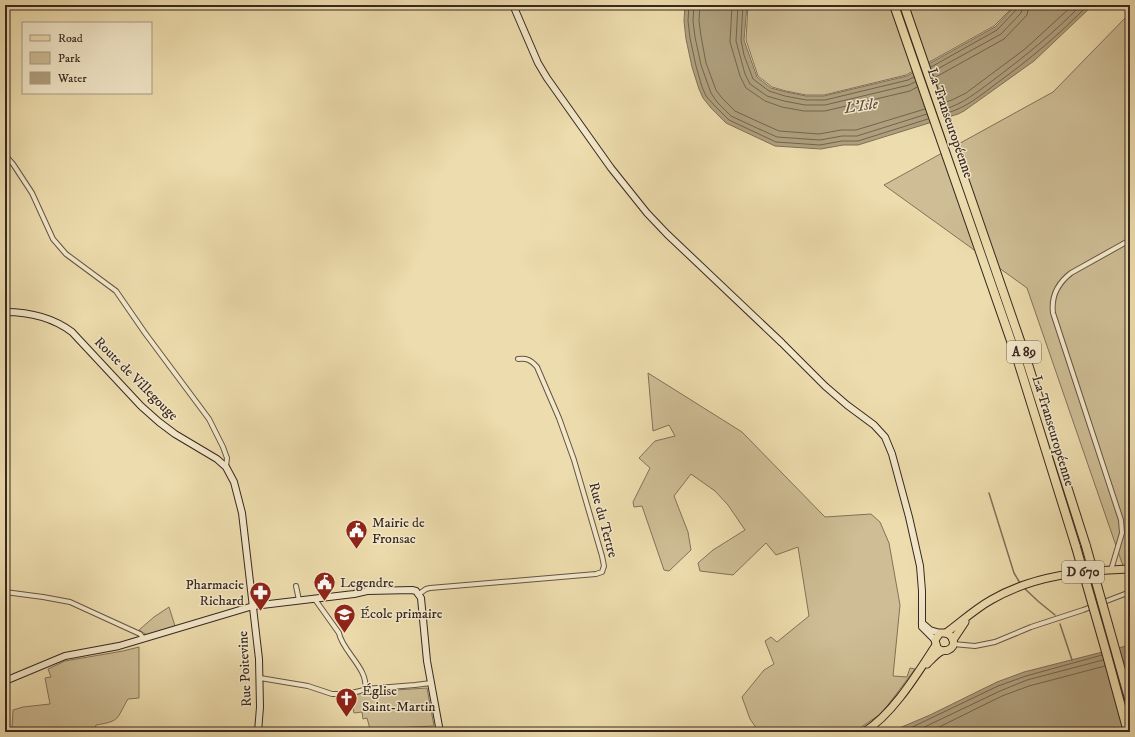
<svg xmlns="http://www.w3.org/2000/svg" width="1135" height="737" viewBox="0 0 1135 737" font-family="'IM FELL DW Pica',serif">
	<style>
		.green { fill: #cebd95; stroke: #82725b }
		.water { fill: #af9f7d; stroke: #7f6f58 }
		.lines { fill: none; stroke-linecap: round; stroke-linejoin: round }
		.shore { stroke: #73644f; stroke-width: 1 }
		.stream { stroke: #7f6f58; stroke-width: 1.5 }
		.street-casing { stroke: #645544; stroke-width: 6 }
		.secondary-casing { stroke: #372821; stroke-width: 8 }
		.primary-casing { stroke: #372821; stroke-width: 9 }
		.highway-casing { stroke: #372821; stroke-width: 10 }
		.street { stroke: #f3e8ca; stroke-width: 4 }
		.secondary { stroke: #f3e8ca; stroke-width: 6 }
		.primary { stroke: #eddcad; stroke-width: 7 }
		.highway { stroke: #eddcad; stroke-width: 8 }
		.highway-bridge-casing { stroke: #372821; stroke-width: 10; stroke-linecap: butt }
		.highway-bridge { stroke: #eddcad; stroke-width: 8 }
		.labels { text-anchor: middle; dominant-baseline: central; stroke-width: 3; stroke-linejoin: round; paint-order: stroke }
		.shield { fill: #f3e8ca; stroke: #6f6254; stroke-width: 1 }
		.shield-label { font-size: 13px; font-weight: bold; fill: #372821 }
		.street-label { font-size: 14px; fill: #372821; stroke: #f3e8ca }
		.poi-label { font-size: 14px; fill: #372821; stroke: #f3e8ca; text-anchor: start }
		.water-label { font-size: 15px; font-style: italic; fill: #5b4c3d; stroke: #f3e8ca }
	</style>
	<rect width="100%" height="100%" fill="#eddcad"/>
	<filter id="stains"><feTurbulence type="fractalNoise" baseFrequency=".005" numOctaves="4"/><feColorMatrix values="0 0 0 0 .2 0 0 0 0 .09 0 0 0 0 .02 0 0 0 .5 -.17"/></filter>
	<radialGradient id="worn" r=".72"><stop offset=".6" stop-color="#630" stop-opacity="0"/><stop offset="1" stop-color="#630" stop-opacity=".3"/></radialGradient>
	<g class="green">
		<polygon points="748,5 1015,5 994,26 906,75 824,95 806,95 786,91 772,87 758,76 746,40"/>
		<polygon points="1130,13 1130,565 1123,566 1027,288 884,185 1053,92"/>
		<polygon points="648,373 742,432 825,517 871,514 880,522 889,543 900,605 893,676 907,677 910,668 915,669 882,713 854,732 759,732 750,719 742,697 764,670 774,664 765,641 771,637 777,642 809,616 798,547 776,555 766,543 733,575 700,571 698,563 713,550 745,530 728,505 715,491 691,474 674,496 688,532 691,550 669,571 664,570 642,506 634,507 633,502 650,468 639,458 655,441 675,436 669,425 653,431"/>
		<polygon points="169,607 175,626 147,635 139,630 154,617"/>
		<path d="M139,647V698L128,699C116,719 121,721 96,725L94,732H5V729H12L13,710L23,707L50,704L45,678L51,677L48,669L65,661L123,651Z"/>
		<polygon points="427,688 434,726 370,729 367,718 363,719 362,712 354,713 350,696 366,692"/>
	</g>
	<g class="water">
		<polygon points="685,5 747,5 744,40 757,77 771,88 786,92 806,96 824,96 907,76 995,27 1016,5 1093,5 1034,61 964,111 958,114 858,145 843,145 821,149 775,146 726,123 711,108 703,98 699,89 692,67 686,39 684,21"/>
		<polygon points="1130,645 1130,732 890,732 930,715 997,682 1024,672"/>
	</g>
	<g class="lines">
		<g class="shore">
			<polyline points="689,5 688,21 690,38 696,66 702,87 706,96 714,105 729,120 776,142 820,145 842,141 858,141 928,119"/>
			<polyline points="694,5 693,21 695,37 701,65 711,93 717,102 731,116 759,129 777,137 820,140 842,136 857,136 927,114"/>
			<polyline points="700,5 699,21 701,36 706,63 716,90 722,98 735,111 761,123 779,131 819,134 841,130 856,130 925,109"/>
			<polyline points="732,5 730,42 740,76 746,88 765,101 782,107 804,111 825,111 910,91 917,87"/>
			<polyline points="738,5 736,41 745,74 750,84 767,96 784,101 805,105 825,105 909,85 915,82"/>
			<polyline points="743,5 741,40 744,55 753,79 769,91 785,96 806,100 825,100 908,80 914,77"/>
			<polyline points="931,67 997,30 1017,9 1018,5"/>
			<polyline points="932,72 1001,34 1021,13 1023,5"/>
			<polyline points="934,78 1004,39 1027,15 1029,5"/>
			<polyline points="943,103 952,100 966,93 1025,49 1073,5"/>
			<path d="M945,109C963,104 977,92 992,81C1024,57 1054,33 1081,5"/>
			<path d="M947,113C966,108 981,95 997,83C1029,60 1060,34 1088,5"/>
			<polyline points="902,732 998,686 1026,676 1102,655"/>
			<polyline points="914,732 1000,691 1027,680 1103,660"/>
			<polyline points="929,732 1002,696 1029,686 1105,666"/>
		</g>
		<g class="stream">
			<polyline points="989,493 1014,573 1020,583"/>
			<polyline points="1024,588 1039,602 1055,615"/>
			<polyline points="1060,624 1072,660"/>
		</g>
		<defs>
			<g id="street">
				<polyline points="5,155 13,164 32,193 53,239 66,254 116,291 145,333 209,419 223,447 227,458 226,467"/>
				<path d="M1111,570L1122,533L1121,520L1053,313C1051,297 1058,283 1071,273L1130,240"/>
				<polyline points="296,586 299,600"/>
				<polyline points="5,592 43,597 70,602 140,634 144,639"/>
				<path d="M419,594L426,589L430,588L596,574L602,572L604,566L602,556L574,460L559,418L537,367C531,360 527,358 518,359"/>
				<polyline points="953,644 975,646 995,642 1031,627 1083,610 1130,592"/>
				<path d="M260,678L308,686L332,694H347L360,691L365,689C369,669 342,651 339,633L314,598"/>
				<polyline points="365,689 415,685 431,683"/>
			</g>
			<g id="secondary">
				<polyline points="513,5 538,63 547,78 611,168 647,213 667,234 782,343 825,386 847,405 874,425 885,437 892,454 909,517 920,566 922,591 922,627 935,640"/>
				<path d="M5,312C30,312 52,317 72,332L141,406L159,422L175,434L217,459L226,467L234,482L242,513L259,659L260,707L258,732"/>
				<polyline points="922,623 930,630 940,633"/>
				<polyline points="5,681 65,656 119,646 253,606 354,594 367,591 412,590 416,591 421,598 427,661 440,732"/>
			</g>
			<g id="primary">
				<path d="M946,633C961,622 975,609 991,600C1034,575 1081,571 1130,569"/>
				<polyline points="953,640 965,622"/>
				<path d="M927,664C931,660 937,653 942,651C944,650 946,651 948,650C957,646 954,636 946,633H940L935,640L937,648L942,651"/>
				<path d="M864,732C893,714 917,674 936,645"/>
			</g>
			<g id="highway">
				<polyline points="894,5 1017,358 1076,547"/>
				<polyline points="904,5 1025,355 1086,546"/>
			</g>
		</defs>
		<use href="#street" class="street-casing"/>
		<use href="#secondary" class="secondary-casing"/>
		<use href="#primary" class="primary-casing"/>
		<use href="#highway" class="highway-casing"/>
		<use href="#street" class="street"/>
		<use href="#secondary" class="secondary"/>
		<use href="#primary" class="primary"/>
		<use href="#highway" class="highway"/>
		<defs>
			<g id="highway-bridge">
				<polyline points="1086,546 1130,702"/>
				<polyline points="1076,547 1105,648 1128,732"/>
			</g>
		</defs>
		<use href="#highway-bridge" class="highway-bridge-casing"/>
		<use href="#highway-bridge" class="highway-bridge"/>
	</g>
	<defs>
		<symbol id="civic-pin" viewBox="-11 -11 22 30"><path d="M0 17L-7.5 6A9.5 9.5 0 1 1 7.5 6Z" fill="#8f2418" stroke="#f3e8ca"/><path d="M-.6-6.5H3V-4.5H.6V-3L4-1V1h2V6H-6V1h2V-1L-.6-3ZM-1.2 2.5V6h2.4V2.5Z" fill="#fff"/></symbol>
		<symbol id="pharmacy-pin" viewBox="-11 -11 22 30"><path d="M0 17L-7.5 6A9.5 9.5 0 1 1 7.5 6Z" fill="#8f2418" stroke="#f3e8ca"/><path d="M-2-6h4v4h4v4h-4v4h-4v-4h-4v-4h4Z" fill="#fff"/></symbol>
		<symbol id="school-pin" viewBox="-11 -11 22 30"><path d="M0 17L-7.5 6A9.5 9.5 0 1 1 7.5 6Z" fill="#8f2418" stroke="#f3e8ca"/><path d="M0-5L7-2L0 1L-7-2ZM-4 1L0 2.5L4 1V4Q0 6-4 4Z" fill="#fff"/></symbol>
		<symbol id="church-pin" viewBox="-11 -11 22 30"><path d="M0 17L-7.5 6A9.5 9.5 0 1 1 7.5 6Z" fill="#8f2418" stroke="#f3e8ca"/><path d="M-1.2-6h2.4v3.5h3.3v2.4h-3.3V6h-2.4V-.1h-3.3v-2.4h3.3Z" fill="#fff"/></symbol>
	</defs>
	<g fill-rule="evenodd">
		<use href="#civic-pin" x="344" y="518" width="25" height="34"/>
		<use href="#civic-pin" x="312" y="570" width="25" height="34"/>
		<use href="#pharmacy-pin" x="248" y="580" width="25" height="34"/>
		<use href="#school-pin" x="332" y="602" width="25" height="34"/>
		<use href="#church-pin" x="334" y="686" width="25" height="34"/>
	</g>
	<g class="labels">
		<g class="shield">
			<rect x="1007" y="341" width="34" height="22" rx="3"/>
			<rect x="1062" y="561" width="42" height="22" rx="3"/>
		</g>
		<g class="shield-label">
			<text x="1024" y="352">A 89</text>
			<text x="1083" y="572">D 670</text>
		</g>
		<g class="street-label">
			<text transform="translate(950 123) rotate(71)">La Transeuropéenne</text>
			<text transform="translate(136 379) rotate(45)">Route de Villegouge</text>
			<text transform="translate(1053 431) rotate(73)">La Transeuropéenne</text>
			<text transform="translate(603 520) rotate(75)">Rue du Tertre</text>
			<text transform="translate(245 669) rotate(-93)">Rue Poitevine</text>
		</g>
		<g class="poi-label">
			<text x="372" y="523">Mairie de<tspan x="372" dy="16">Fronsac</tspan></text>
			<text x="340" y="583">Legendre</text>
			<text x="244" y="585" text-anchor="end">Pharmacie<tspan x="244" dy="16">Richard</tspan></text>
			<text x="360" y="614">École primaire</text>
			<text x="362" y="691">Église<tspan x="362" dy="16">Saint-Martin</tspan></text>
		</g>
		<g class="water-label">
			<text transform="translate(861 106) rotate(-9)">L'Isle</text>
		</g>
	</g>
	<rect width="1135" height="737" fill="none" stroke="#eddcad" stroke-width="20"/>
	<rect x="6" y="6" width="1123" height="725" fill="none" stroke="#372821" stroke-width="2"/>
	<rect x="10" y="10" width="1115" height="717" fill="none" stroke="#372821"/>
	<rect x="22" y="22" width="130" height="72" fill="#f3e8ca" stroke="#a89b86"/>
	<rect x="30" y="35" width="20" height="6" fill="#eddcad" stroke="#a89b86"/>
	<text x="58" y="42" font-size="12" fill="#372821">Road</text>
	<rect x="30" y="52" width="20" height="12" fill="#cebd95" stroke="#a89b86"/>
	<text x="58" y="62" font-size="12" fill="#372821">Park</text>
	<rect x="30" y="72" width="20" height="12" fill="#af9f7d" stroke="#a89b86"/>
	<text x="58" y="82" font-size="12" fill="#372821">Water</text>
	<rect width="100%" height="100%" filter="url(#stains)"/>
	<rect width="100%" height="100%" fill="url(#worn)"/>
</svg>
